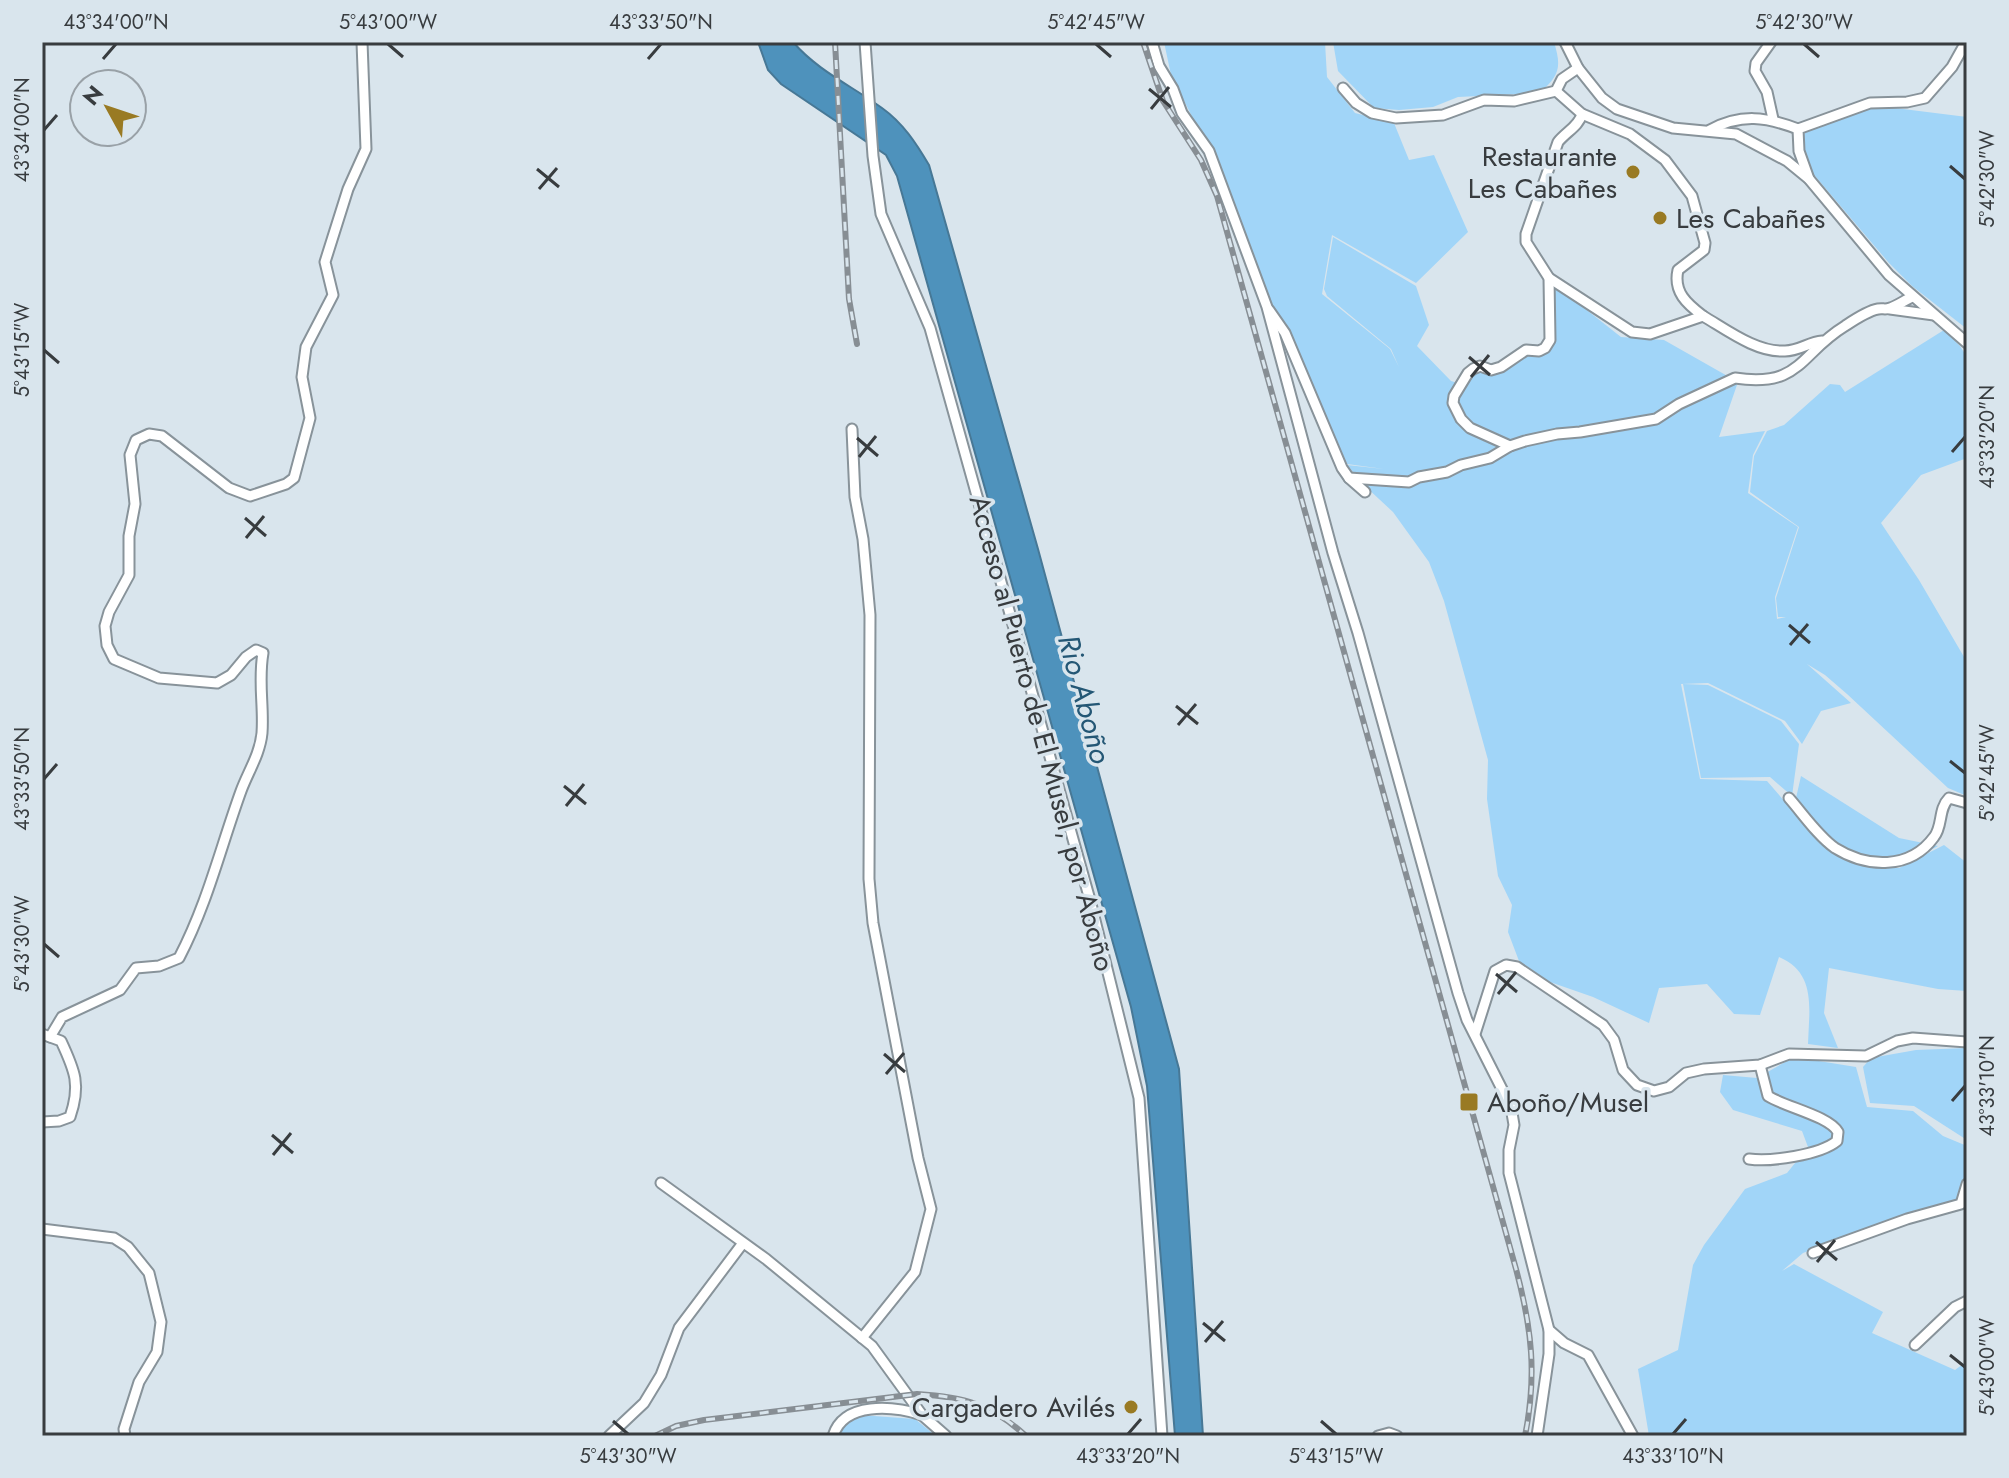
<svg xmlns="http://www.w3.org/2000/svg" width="2009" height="1478" viewBox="0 0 2009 1478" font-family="Jost,sans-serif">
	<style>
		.green { fill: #a1d5f8 }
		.water { fill: #4e92bc; stroke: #477896; stroke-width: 2 }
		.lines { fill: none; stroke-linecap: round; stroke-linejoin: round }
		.minor-casing { stroke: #88939a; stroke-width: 13 }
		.minor { stroke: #fff; stroke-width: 9 }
		.rail-casing { stroke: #878e94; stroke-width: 6 }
		.rail { stroke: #d9e5ed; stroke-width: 3; stroke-dasharray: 9; stroke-linecap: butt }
		.ticks { fill: none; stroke: #383c3f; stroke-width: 3 }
		.poi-dot { fill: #997a23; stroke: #d9e5ed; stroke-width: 3 }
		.labels { text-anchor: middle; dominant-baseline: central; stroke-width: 7; stroke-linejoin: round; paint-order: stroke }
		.poi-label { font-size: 28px; fill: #383c3f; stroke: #d9e5ed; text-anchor: end }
		.street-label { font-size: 28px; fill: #383c3f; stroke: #d9e5ed }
		.water-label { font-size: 30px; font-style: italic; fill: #245775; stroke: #d9e5ed }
		.neatline { fill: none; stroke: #383c3f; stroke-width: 3 }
		.ticks-label { font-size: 20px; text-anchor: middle; fill: #383c3f }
	</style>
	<rect width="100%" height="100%" fill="#d9e5ed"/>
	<g class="green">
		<path d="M1164,42H1325L1327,77L1355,113L1394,123L1409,160L1434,155L1468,232L1416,283L1332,235L1322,294L1390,349L1399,367L1391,349L1327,296L1324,289L1333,237L1416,286L1429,325L1417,346L1451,381L1464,385L1478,371L1501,370L1527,351L1544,353L1552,339L1551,287L1555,285L1621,337L1664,340L1738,382L1719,437L1765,431L1753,455L1748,493L1798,527L1775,597L1777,619L1786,617H1778L1776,598L1799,527L1750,492L1754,456L1767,431L1784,425L1830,384L1840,385L1845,392L1944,330L1960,346L1967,357V458L1921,475L1881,523L1919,580L1967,662V796L1948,788L1847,694L1825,675L1807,664L1851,703L1821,711L1802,744L1785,721L1708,683L1681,684L1700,779L1767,781L1825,848L1866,867L1899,868L1944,845L1967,863V991L1938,989L1829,968L1824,1013L1838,1048L1808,1044C1809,1010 1817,973 1779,957L1760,1015L1734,1014L1707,984L1659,988L1649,1023L1593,997L1550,982L1519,961L1508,932L1512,905L1498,876L1487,799L1488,760L1444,601L1429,562L1393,512L1365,486L1347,465L1384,469L1347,464L1287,326L1270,303L1224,180L1171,75Z"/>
		<path d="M1333,42H1554C1562,68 1559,75 1540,93L1458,97L1433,107L1399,110L1374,108L1338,71Z"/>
		<polygon points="1895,108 1967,117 1967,329 1912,286 1889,263 1809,169 1801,141 1806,131 1868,109"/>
		<polygon points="1683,684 1708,685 1781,721 1799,744 1792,796 1770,777 1701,778"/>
		<polygon points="1801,776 1899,838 1938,846 1899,867 1866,865 1826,847 1814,833 1796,798"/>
		<polygon points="1967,1048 1967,1140 1914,1106 1870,1103 1863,1067 1871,1058 1916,1050"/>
		<polygon points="1794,1057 1856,1067 1867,1107 1913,1111 1943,1136 1967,1146 1967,1173 1956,1201 1916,1210 1803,1253 1782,1271 1794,1264 1883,1312 1872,1333 1955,1370 1967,1361 1967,1436 1649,1436 1638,1369 1678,1350 1693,1265 1704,1245 1745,1189 1787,1173 1808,1147 1802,1131 1733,1110 1720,1092 1723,1075 1757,1078"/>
		<polygon points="860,1415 915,1419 936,1436 837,1436 848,1418"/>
	</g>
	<path class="water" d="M758,42H793C818,71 852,86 882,108C903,123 916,143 929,165L1038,549L1179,1069L1203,1436H1175L1147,1086L1131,1007L897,176L886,155L781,84L768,70Z"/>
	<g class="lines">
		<defs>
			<g id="minor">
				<polyline points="865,42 873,156 881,214 930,328 1090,900 1139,1098 1162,1436"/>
				<polyline points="1152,42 1159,66 1173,89 1182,113 1209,151 1267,307 1333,553 1358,633 1458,993 1467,1020 1511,1107 1514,1125 1509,1150 1509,1173 1549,1330 1549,1354 1537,1436"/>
				<polyline points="1565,42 1578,68 1602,98 1617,109 1673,128 1736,134 1787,161 1809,179 1889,275 1967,343"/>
				<polyline points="1771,42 1756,63 1755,71 1767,92 1773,119"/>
				<polyline points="1343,88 1356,103 1372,113 1396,118 1443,115 1484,100 1514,101 1556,91 1562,79 1578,68"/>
				<path d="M1556,91L1582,114L1630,134L1665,160L1692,196L1705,243L1704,250L1678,270C1673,292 1687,304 1703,316"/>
				<path d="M1710,130C1741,113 1767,117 1798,129"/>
				<polyline points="1809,179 1799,151 1798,129 1870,103 1907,102 1925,98 1952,67 1966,42"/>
				<path d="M1549,278L1632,332L1650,334L1703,316C1727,330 1757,353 1785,351C1799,351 1809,342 1822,341"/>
				<polyline points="1890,309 1934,315"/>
				<polyline points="1269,310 1285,333 1342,468 1349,478 1365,492"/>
				<polyline points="852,429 855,497 863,539 870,615 869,879 873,923 918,1158 931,1209 915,1272 862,1338"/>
				<path d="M1510,446L1470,428L1461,419L1453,403L1454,396L1468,373L1473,369L1480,366L1491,370L1501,367L1526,350L1539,351L1545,348L1550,340L1549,278L1526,242V234L1558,142C1566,132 1579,126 1582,114"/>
				<path d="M1349,478L1409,482L1419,477L1447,472L1461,465L1490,458L1510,446L1525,441L1557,434L1580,432L1656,419L1679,404L1735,378C1801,388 1799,354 1845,326C1854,320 1867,311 1878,309C1883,308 1885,310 1890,308C1897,306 1905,300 1912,297"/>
				<path d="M1789,798C1803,814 1818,836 1835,848C1867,868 1910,870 1934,837C1943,826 1938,809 1949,798L1967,803"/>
				<path d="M42,1034L61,1041C75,1071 81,1085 70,1117L59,1121L42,1122"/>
				<polyline points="1475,1034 1495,971 1506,965 1517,967 1603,1025 1614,1040 1623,1070 1637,1085 1654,1091 1669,1087 1686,1073 1704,1069 1760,1065 1789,1054 1866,1056 1897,1041 1913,1038 1967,1042"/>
				<path d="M50,1037L62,1017L120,990L136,968L159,966L179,958C208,902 220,849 241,791C248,772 260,754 262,733C264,706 258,681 263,653L256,650L246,657L231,675L217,683L159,678L114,659L107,645L105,626L109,612L129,575V536L135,504L130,455L136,440L149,434L162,436L229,488L250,496L286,484L294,478L310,418L302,377L306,347L333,295L325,262L348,189L366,149L362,42"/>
				<path d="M1749,1159C1770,1162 1820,1155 1837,1141L1838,1132C1829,1116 1785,1107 1768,1096L1760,1065"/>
				<polyline points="661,1183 766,1259 872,1346 922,1415 946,1436"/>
				<polyline points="42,1229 114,1238 128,1247 149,1273 161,1322 157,1352 139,1382 124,1429 125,1436"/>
				<polyline points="1813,1253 1907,1219 1961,1204 1967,1184"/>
				<polyline points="1549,1330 1564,1343 1588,1355 1633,1436"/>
				<polyline points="1915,1345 1955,1307 1967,1301"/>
				<polyline points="609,1436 644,1403 661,1375 679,1328 743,1243"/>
				<path d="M833,1436C844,1401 893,1406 922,1415"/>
				<polyline points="1378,1436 1389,1433 1397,1436"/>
			</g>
		</defs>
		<use href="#minor" class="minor-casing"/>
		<use href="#minor" class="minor"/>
		<defs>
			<g id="rail">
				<polyline points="835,42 849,299 857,344"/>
				<path d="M1143,42L1163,101L1201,160L1217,196L1516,1269C1532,1329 1537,1375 1525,1436"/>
				<path d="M655,1436L676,1426L704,1420L917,1394C964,1397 990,1403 1026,1436"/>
			</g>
		</defs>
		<use href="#rail" class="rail-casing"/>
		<use href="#rail" class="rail"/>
	</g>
	<path class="ticks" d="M388,44L403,57M1096,44L1111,57M1804,44L1819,57M103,59L116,44M648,59L661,44M1149,89L1171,107M1151,109L1169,87M44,130L57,115M1950,166L1965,179M537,169L559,187M539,189L557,168M44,350L59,363M1469,357L1490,375M1471,377L1489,355M857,438L878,456M1952,452L1965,437M859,457L876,436M245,518L266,536M246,538L264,516M1789,625L1810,643M1790,645L1808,624M1176,706L1198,724M1178,725L1196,704M1950,761L1965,773M44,779L57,764M564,786L586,804M566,806L584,784M44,944L59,957M1496,974L1517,992M1498,994L1516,972M884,1054L905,1072M886,1074L904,1053M1952,1101L1965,1086M272,1135L293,1153M273,1155L291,1133M1816,1242L1837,1260M1817,1262L1835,1240M1203,1323L1225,1341M1205,1342L1223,1321M1950,1355L1965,1367M613,1421L628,1434M1321,1421L1336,1434M1128,1434L1141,1419M1673,1434L1686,1419"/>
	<g class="poi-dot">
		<circle cx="1633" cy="172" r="8"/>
		<circle cx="1660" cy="218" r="8"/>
		<rect x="1459" y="1092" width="20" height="20" rx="4"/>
		<circle cx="1131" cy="1407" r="8"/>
	</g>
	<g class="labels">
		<g class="poi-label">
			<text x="1617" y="156">Restaurante<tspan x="1617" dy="32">Les Cabañes</tspan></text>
			<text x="1676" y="218" text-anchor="start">Les Cabañes</text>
			<text x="1487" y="1102" text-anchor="start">Aboño/Musel</text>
			<text x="1115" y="1407">Cargadero Avilés</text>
		</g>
		<g class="street-label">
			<text transform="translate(1042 733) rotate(75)">Acceso al Puerto de El Musel, por Aboño</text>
		</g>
		<g class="water-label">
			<text transform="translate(1085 699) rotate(75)">Rio Aboño</text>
		</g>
	</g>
	<rect width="2009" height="1478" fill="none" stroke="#d9e5ed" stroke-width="88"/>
	<g transform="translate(108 108) rotate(310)"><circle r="38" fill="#d9e5ed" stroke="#99a1a7" stroke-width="2"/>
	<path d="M0-6L14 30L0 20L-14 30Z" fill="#997a23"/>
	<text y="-12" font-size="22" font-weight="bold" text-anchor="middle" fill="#383c3f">N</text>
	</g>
	<rect x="44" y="44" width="1921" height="1390" class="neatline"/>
	<g class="ticks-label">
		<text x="116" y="29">43°34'00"N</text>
		<text x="388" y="29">5°43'00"W</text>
		<text x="661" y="29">43°33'50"N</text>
		<text x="1096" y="29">5°42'45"W</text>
		<text x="1804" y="29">5°42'30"W</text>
		<text transform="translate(22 130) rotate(-90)" y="7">43°34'00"N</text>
		<text transform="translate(1987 179) rotate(-90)" y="7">5°42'30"W</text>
		<text transform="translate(22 350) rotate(-90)" y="7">5°43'15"W</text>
		<text transform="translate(1987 437) rotate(-90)" y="7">43°33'20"N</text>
		<text transform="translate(1987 773) rotate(-90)" y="7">5°42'45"W</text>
		<text transform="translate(22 779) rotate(-90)" y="7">43°33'50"N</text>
		<text transform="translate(22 944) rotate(-90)" y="7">5°43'30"W</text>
		<text transform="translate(1987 1086) rotate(-90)" y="7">43°33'10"N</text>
		<text transform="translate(1987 1367) rotate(-90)" y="7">5°43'00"W</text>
		<text x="628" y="1463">5°43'30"W</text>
		<text x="1128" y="1463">43°33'20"N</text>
		<text x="1336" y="1463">5°43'15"W</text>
		<text x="1673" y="1463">43°33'10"N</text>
	</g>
</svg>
